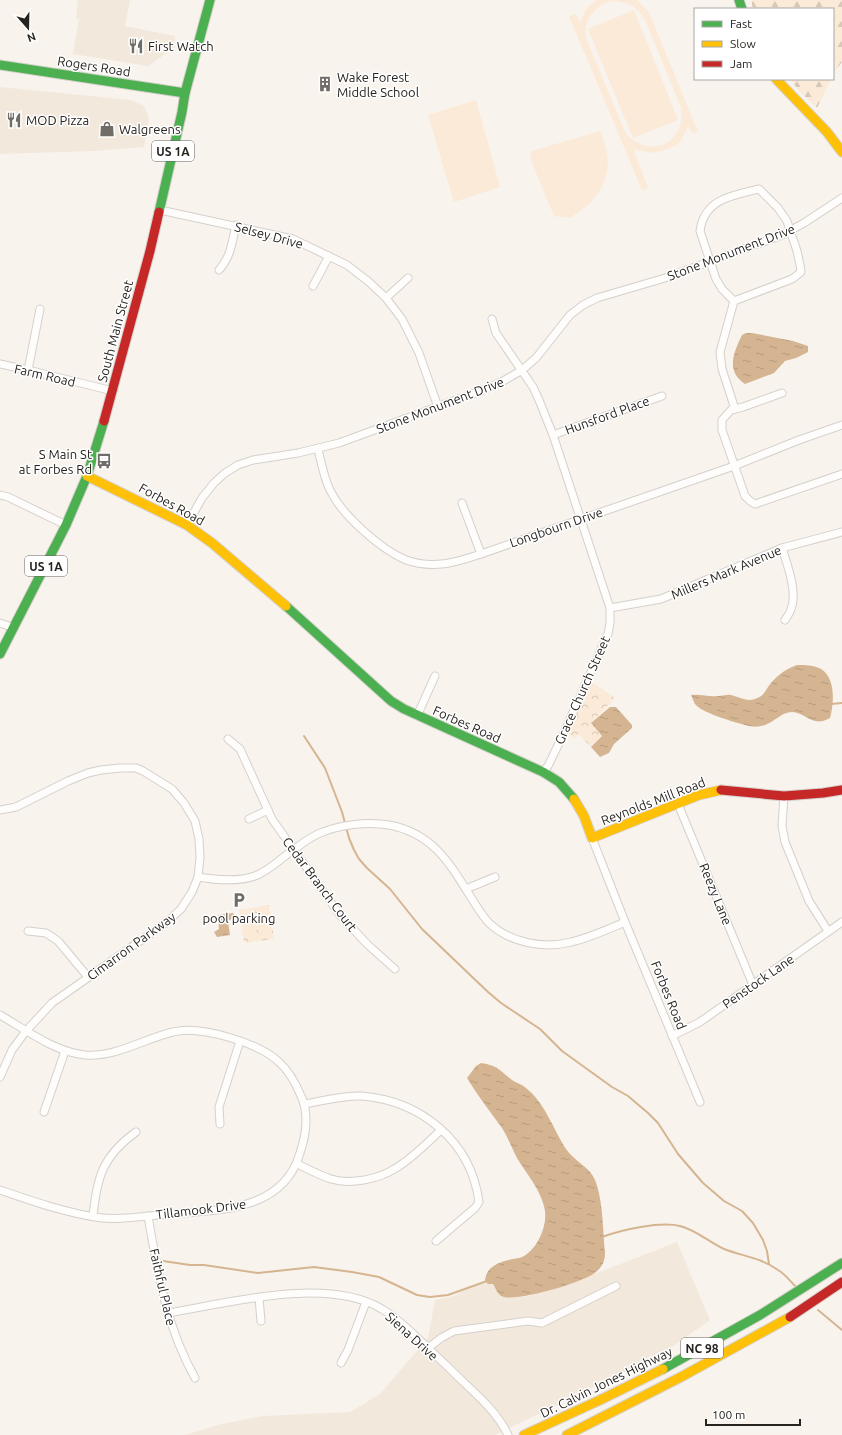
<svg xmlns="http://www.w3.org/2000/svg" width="842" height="1435" viewBox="0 0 842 1435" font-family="Ubuntu,sans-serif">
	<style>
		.built { fill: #f3e8dc }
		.forest { fill: url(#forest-firs) }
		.park { fill: url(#park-crowns) }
		.garden { fill: #fbead7; fill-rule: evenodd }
		.water { fill: url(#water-ripples) }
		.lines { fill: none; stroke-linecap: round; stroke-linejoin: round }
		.stream { stroke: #d5b591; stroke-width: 2 }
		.street-casing { stroke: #d4d0cb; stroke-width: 9 }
		.fast-casing { stroke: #d4d0cb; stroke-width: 11 }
		.slow-casing { stroke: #d4d0cb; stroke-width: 11 }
		.jam-casing { stroke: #d4d0cb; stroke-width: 11 }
		.street { stroke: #fefdfc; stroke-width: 7 }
		.fast { stroke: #4caf50; stroke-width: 9 }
		.slow { stroke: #ffc107; stroke-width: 9 }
		.jam { stroke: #c62828; stroke-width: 9 }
		.labels { text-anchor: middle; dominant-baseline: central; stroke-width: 3; stroke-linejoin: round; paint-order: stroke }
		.shield { fill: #fff; stroke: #686562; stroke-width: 1 }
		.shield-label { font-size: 12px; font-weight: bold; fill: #27231f }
		.poi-label { font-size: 13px; fill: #27231f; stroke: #fff; text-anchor: start }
		.street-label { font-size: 13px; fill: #27231f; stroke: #fff }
	</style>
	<defs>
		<pattern id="forest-firs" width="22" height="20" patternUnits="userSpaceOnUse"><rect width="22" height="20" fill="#fbead7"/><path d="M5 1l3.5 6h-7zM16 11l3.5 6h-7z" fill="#d7c8b8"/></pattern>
		<pattern id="park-crowns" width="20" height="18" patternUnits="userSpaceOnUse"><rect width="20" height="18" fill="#fbead7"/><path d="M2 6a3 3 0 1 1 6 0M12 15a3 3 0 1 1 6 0" fill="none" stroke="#d7c8b8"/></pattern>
		<pattern id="water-ripples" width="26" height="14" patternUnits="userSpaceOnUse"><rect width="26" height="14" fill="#d5b591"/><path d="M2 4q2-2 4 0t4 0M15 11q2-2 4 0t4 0" fill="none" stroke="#b79b7d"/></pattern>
	</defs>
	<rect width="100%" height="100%" fill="#f9f3ed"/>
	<g class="built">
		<polygon points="78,0 130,0 125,26 175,36 174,48 148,66 73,54 79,19 76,18"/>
		<polygon points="0,87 131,100 144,106 149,118 144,147 93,151 0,154"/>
		<polygon points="677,1242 710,1320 663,1353 495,1435 185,1435 222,1424 263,1416 350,1412 380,1394 428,1338 435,1300 454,1296 468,1288 490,1282 496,1289 524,1297 541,1293 579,1280"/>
	</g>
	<g class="forest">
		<polygon points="751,0 842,0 842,62 833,74 833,9 753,9"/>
		<polygon points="790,79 831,79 817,108 799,91"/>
	</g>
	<g class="park">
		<polygon points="591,682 615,698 591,723 602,736 591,747 579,734 574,739 569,734 569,729"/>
		<polygon points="269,905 274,939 244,943 239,910"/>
	</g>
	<g class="garden">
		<path d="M596,0H637L647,10L651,17L698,132L693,134L688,126L681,141L676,145L663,151L649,153L633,149L648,188L642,190L569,16L575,14L580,22L586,9ZM612,1C628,1 637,7 645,20L681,107C687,144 648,161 625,132L586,38C583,20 595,5 612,1Z"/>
		<polygon points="634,10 678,120 633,138 588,29"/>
		<polygon points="476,100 500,187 454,202 428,115"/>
		<path d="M600,131C610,157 613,175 594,198C589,206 578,212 570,218L554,216L530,158L532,151Z"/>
		<polygon points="267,911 271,933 260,935 257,913"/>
		<polygon points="254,913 257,935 247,937 243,915"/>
	</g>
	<g class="water">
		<path d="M746,333H752L793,341L808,346V352L796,358L785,361L774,373L745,384C725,371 734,352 742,335Z"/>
		<path d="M797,665C805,665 814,665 821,669C836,678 834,704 830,718C812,728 807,713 792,712C782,712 774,722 765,725C760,727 754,727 749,726C740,724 703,713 697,706C694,704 693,699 691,695C701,694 709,697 718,696C722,696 727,694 731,695C740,697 748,703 757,698C763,696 765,692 768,687C775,677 785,669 797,665Z"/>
		<polygon points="610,707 616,707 632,725 632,728 614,744 609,753 600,757 591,747 602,736 591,723"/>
		<polygon points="233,913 235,917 228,921 230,935 217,937 214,932 219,929 218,915"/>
		<path d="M481,1063C499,1066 499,1070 512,1080C516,1083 522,1084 526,1088C545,1103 553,1129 566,1149C574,1161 590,1167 595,1180C603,1199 603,1232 605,1253C605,1261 602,1267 596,1272C585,1282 520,1301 504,1297C498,1296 496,1289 493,1284H488L485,1281C486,1266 499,1262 513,1259C517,1258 521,1258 524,1256C538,1248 547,1226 545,1211C543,1195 529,1176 520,1163C513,1152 509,1139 502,1128C490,1111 477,1095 467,1078L476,1066Z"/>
	</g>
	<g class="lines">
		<g class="stream">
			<polyline points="831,704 842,703"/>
			<polyline points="304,736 325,768 342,812 349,838 354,850 359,859 367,868 390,889 422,929 488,992 501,1003 540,1029 562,1051 612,1087 628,1096 648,1113 658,1123 678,1154 703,1183 724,1201 742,1211 753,1223 763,1240 767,1251 769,1264"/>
			<path d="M602,1237C621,1230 660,1221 680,1226C696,1230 709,1242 724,1249C742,1256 762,1258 778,1270C785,1274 790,1281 796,1287"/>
			<polyline points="163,1261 190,1265 204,1265 258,1273 314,1267 352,1272 379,1277 417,1295 430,1297 448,1295 487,1281"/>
			<polyline points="818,1310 842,1330"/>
		</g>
		<defs>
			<g id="street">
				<polyline points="160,210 293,239 347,265 369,282 386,298 402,319 419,353 438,407"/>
				<path d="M219,270C231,257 232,242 236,225"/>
				<polyline points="313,286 329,256"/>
				<polyline points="386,298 408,278"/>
				<path d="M734,301L792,279L801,272L800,265L797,251L787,221L778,208L759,189C733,195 704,199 700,231L716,279L722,289L734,301L720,352L722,369L735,409"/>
				<polyline points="492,319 496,333 533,387 539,400 553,435 610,608 610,623 608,634 562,737 548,766 543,772"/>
				<polyline points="0,364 28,370 113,391"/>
				<polyline points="28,370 40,309"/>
				<polyline points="782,393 743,407 731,410 722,420 722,430 745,496 750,501 755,504 842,474"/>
				<polyline points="553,435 662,396"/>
				<path d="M318,449C321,462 324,478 330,490C342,515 380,549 406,560C417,564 431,565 442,564C455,563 468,558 481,554L734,466L799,440L842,425"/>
				<polyline points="0,495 8,497 66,525"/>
				<polyline points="462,503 481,554"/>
				<polyline points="187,525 202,498 214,483 225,473 238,465 253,460 298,453 339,443 486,389 505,380 522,370 536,358 570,315 583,305 597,298 665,278 782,235 804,223 842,198"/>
				<path d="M782,548C787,564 798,593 791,609C790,613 787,617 785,620"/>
				<polyline points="610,608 661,599 782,548 842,532"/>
				<polyline points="0,623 14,628"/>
				<polyline points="417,716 435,676"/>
				<polyline points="228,739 240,749 272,819 340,915 367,944 395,969"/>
				<polyline points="784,796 782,826 785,842 809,901 828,931"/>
				<polyline points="678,804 753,985"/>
				<polyline points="0,810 16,807 68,781 88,773 101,770 120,768 136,768 143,771 172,789 184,803 195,821 199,839 200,857 198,877 192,892 181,909 167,922 52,1003 26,1031 12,1050 0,1077"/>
				<polyline points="249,819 268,810"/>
				<polyline points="592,838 625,922 700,1102"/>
				<path d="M198,877C216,880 238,882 255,876C269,871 280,859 292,851C300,845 309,838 318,834C338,825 367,821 389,825C432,833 449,862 470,896C476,905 482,916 489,923C510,943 544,949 571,942C589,938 609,929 625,922"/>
				<polyline points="466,889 495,877"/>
				<polyline points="28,931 46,933 58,941 88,977"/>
				<path d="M0,1015C26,1030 55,1052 85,1055C117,1057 143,1039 173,1032C200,1025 259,1043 279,1062C289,1071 296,1084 301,1096C309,1113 306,1135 300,1153C283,1212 218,1210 168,1214C148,1216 122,1220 102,1218C69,1214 32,1201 0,1190"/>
				<polyline points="672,1036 700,1022 842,922"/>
				<path d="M304,1104C323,1101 343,1095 362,1096C421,1101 471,1141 479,1202L475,1208L436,1241"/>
				<polyline points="44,1112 65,1051"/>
				<polyline points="220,1124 219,1107 240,1041"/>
				<path d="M297,1164C308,1169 319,1175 331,1179C351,1185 379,1179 396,1168C413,1158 427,1143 441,1130"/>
				<path d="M93,1216C97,1176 103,1156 136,1132"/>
				<path d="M148,1216C158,1274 166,1326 195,1378"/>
				<polyline points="259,1298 261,1321"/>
				<path d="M168,1313C229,1303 326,1276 382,1309C406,1324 425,1346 446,1365C467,1387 495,1407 508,1435"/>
				<polyline points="428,1348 441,1338 454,1331 528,1321 542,1323 616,1286"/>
				<polyline points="341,1363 348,1350 366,1302"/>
			</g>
			<g id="fast">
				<polyline points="739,0 742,9"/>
				<polyline points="0,65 185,93"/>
				<polyline points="159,212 182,112 185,93 210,0"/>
				<polyline points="286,606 391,701 404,709 543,772 559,782 574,799"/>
				<polyline points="0,654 66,525 87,476 104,421"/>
				<polyline points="663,1369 760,1315 842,1263"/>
			</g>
			<g id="slow">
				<polyline points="776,79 827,132 842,152"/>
				<polyline points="87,476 187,525 212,543 286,606"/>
				<polyline points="574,799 584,816 592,838 699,795 721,790"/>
				<polyline points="524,1435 600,1400 663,1369"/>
				<polyline points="567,1435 681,1377 790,1317"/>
			</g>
			<g id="jam">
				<polyline points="104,421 150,251 159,212"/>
				<polyline points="721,790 784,796 823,793 842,790"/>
				<polyline points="790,1317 842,1282"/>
			</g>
		</defs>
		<use href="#street" class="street-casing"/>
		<use href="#fast" class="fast-casing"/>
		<use href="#slow" class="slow-casing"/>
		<use href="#jam" class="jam-casing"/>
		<use href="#street" class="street"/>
		<use href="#fast" class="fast"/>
		<use href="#slow" class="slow"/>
		<use href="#jam" class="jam"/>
	</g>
	<defs>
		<symbol id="restaurant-bare" viewBox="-9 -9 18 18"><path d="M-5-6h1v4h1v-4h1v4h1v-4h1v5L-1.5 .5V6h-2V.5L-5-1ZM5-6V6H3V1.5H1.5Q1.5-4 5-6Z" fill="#706c67" stroke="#fff" stroke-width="2.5" paint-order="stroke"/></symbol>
		<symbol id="building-bare" viewBox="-9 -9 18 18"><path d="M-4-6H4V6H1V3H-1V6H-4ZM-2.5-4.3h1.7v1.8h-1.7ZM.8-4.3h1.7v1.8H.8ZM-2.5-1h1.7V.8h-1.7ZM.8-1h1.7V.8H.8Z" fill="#706c67" stroke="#fff" stroke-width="2.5" paint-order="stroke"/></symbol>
		<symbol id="shop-bare" viewBox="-9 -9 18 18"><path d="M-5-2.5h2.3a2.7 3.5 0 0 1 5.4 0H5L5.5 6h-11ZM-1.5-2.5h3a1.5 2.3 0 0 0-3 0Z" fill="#706c67" stroke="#fff" stroke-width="2.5" paint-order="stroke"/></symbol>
		<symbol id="bus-bare" viewBox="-9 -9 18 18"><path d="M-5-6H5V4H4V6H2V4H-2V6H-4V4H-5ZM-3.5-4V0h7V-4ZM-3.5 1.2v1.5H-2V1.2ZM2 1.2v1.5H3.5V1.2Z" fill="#706c67" stroke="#fff" stroke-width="2.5" paint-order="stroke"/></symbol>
		<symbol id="parking-bare" viewBox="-9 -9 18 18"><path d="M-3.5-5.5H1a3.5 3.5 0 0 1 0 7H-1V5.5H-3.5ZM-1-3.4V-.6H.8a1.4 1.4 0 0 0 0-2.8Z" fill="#706c67" stroke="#fff" stroke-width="2.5" paint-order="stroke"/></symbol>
	</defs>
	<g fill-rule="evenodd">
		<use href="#restaurant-bare" x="125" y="35" width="22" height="22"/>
		<use href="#building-bare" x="314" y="73" width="22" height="22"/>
		<use href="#restaurant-bare" x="3" y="109" width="22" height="22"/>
		<use href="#shop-bare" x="96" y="118" width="22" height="22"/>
		<use href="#bus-bare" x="93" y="450" width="22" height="22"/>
		<use href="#parking-bare" x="228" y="889" width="22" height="22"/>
	</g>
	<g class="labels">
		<g class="shield">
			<rect x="152" y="141" width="42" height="20" rx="3"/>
			<rect x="25" y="556" width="42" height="20" rx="3"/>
			<rect x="681" y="1338" width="42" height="20" rx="3"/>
		</g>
		<g class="shield-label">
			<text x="173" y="151">US 1A</text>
			<text x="46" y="566">US 1A</text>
			<text x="702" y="1348">NC 98</text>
		</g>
		<g class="poi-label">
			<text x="148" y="46">First Watch</text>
			<text x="337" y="77">Wake Forest<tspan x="337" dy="15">Middle School</tspan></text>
			<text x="26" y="120">MOD Pizza</text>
			<text x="119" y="129">Walgreens</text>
			<text x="92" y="454" text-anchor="end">S Main St<tspan x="92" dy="15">at Forbes Rd</tspan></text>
			<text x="239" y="918" text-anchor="middle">pool parking</text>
		</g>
		<g class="street-label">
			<text transform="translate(94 66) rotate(9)">Rogers Road</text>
			<text transform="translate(269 235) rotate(15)">Selsey Drive</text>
			<text transform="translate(731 252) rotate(-21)">Stone Monument Drive</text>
			<text transform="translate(115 331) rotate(-75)">South Main Street</text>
			<text transform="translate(45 375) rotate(13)">Farm Road</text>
			<text transform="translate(440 405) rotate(-21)">Stone Monument Drive</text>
			<text transform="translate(607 415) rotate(-20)">Hunsford Place</text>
			<text transform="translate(172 504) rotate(29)">Forbes Road</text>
			<text transform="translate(556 527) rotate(-19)">Longbourn Drive</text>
			<text transform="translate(726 572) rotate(-23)">Millers Mark Avenue</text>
			<text transform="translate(582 690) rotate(-66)">Grace Church Street</text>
			<text transform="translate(467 724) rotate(24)">Forbes Road</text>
			<text transform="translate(653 801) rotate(-21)">Reynolds Mill Road</text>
			<text transform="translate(320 884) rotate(53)">Cedar Branch Court</text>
			<text transform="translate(716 894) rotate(68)">Reezy Lane</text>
			<text transform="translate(131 946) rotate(-36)">Cimarron Parkway</text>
			<text transform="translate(758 981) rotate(-35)">Penstock Lane</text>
			<text transform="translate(669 995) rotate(68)">Forbes Road</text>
			<text transform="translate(201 1209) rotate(-7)">Tillamook Drive</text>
			<text transform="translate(163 1287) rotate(77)">Faithful Place</text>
			<text transform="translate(412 1336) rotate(42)">Siena Drive</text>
			<text transform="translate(606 1382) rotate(-26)">Dr. Calvin Jones Highway</text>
		</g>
	</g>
	<rect x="694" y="8" width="140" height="72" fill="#ffffff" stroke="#a9a7a5"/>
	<rect x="702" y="21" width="20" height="6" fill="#4caf50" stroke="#a9a7a5"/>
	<text x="730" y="28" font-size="12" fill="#27231f">Fast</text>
	<rect x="702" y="41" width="20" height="6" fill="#ffc107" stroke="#a9a7a5"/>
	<text x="730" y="48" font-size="12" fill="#27231f">Slow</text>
	<rect x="702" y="61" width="20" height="6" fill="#c62828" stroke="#a9a7a5"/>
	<text x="730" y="68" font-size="12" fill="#27231f">Jam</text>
	<g transform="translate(28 28) rotate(160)" stroke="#ffffff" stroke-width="3" paint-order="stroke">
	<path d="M0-3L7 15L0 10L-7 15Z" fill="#27231f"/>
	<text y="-6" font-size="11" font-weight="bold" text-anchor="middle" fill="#27231f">N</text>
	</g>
	<path d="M706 1419v6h94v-6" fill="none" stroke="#27231f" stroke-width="2"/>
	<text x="712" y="1419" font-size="12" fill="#27231f" stroke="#ffffff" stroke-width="3" paint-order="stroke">100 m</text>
</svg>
